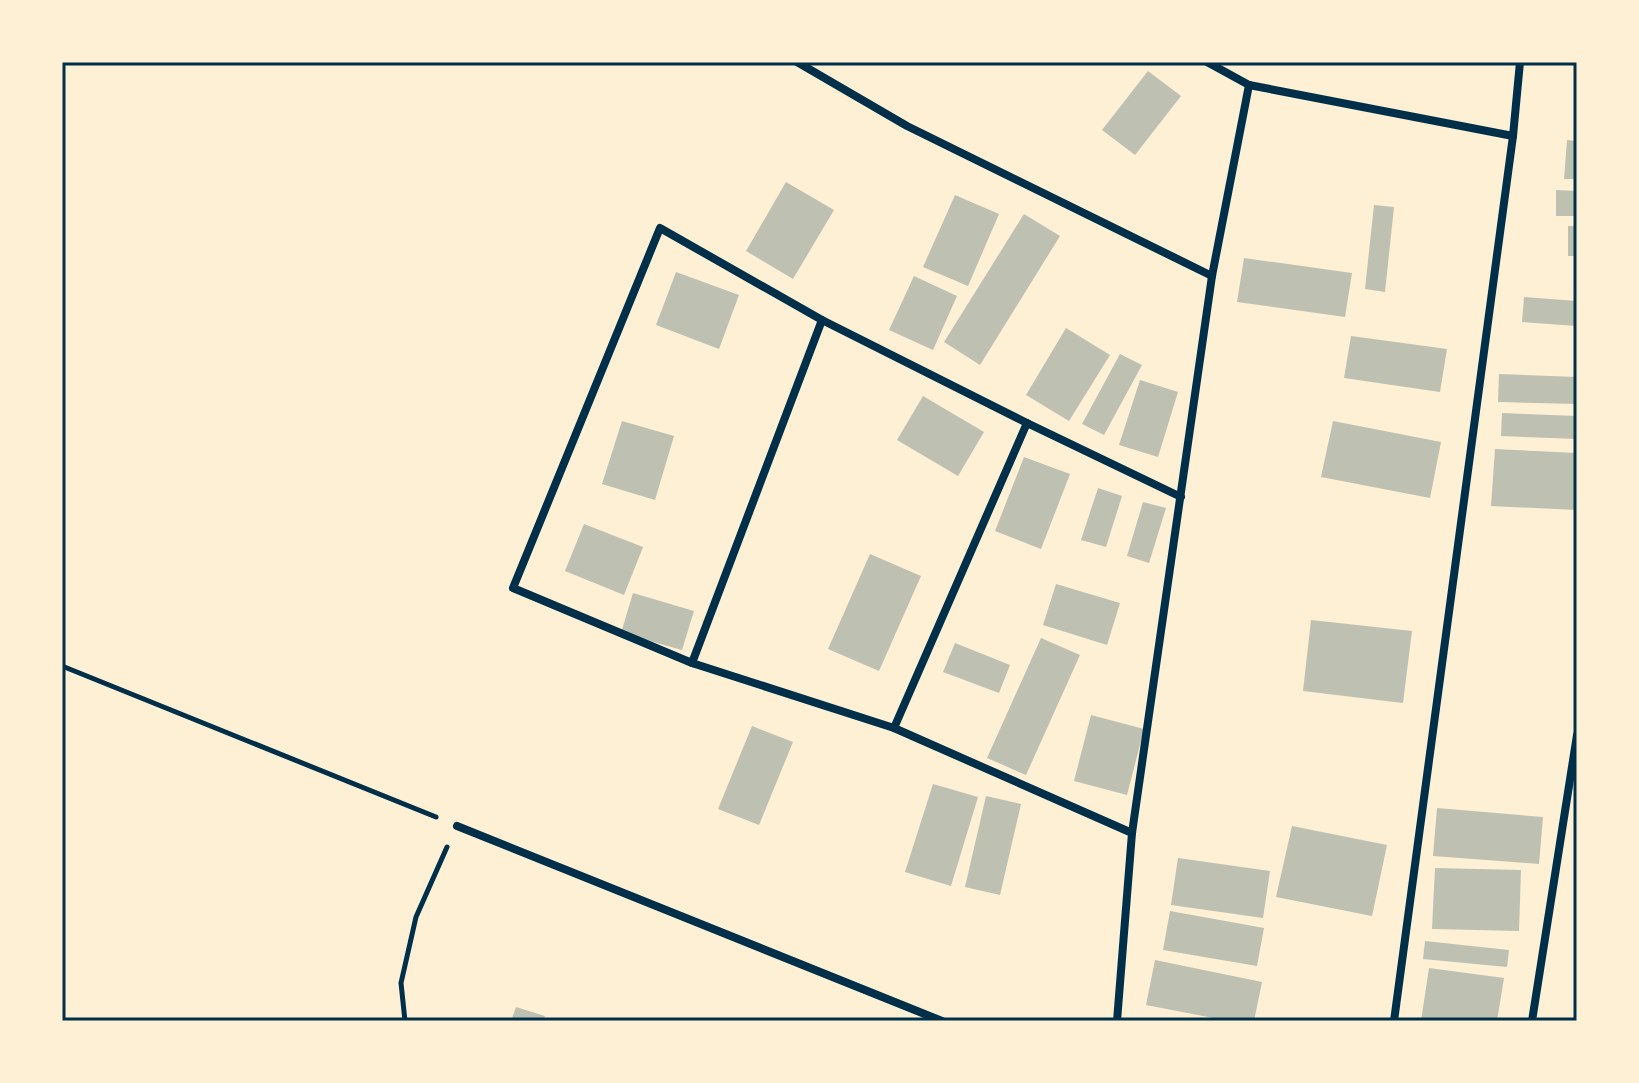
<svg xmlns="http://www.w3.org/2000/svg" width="1639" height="1083" viewBox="0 0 1639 1083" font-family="'IBM Plex Serif',serif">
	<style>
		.building { fill: #bec0b2 }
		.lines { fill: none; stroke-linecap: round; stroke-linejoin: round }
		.path { stroke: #003049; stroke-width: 5 }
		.minor { stroke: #003049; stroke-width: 8 }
		.neatline { fill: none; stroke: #003049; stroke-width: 3 }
	</style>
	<rect width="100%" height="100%" fill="#fdf0d5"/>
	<g class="building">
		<polygon points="1148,71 1181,96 1135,155 1102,130"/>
		<polygon points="1567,140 1577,141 1577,179 1564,179"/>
		<polygon points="786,182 834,210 793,279 746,251"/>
		<polygon points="1556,190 1577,191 1577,216 1556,216"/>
		<polygon points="955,195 999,214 968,286 923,267"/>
		<polygon points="1374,205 1394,207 1385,292 1365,289"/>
		<polygon points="1024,214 1060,236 980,365 944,342"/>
		<rect x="1568" y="226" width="9" height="30"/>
		<polygon points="1244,258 1352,273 1345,317 1237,302"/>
		<polygon points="676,272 739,295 719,349 656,325"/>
		<polygon points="914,276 957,296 933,350 889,330"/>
		<polygon points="1524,297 1577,301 1577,326 1522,322"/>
		<polygon points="1066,328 1110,355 1069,421 1026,395"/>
		<polygon points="1351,336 1447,349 1440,392 1344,378"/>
		<polygon points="1120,354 1142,365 1104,435 1082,424"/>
		<polygon points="1499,374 1577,377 1577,404 1498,402"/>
		<polygon points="1140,380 1178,392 1158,457 1119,445"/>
		<polygon points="923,396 984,432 958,476 897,440"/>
		<polygon points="1502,413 1577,416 1577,439 1501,436"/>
		<polygon points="622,421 674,436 655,500 602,484"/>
		<polygon points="1333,421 1441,442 1430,498 1321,477"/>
		<polygon points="1495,449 1577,453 1577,510 1491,506"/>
		<polygon points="1024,457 1070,474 1041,549 995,531"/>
		<polygon points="1098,488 1122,496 1106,547 1081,540"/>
		<polygon points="1143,502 1166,508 1149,563 1127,556"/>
		<polygon points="584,524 643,547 624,595 565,571"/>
		<polygon points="870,554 921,576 879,671 828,649"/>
		<polygon points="1056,584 1120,603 1107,645 1043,625"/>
		<polygon points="633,593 694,611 682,650 621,633"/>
		<polygon points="1311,620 1412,631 1403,703 1303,691"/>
		<polygon points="1041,638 1080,655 1026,775 987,758"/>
		<polygon points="955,643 1010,665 999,693 943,672"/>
		<polygon points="1091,715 1144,729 1127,795 1074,781"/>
		<polygon points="752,726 793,742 759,825 718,809"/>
		<polygon points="933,784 978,797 951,886 905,872"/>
		<polygon points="986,796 1021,804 1000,895 965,887"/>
		<polygon points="1437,808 1543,817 1539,864 1433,856"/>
		<polygon points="1292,826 1387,845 1372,916 1276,897"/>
		<polygon points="1178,858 1270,871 1263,918 1171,905"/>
		<polygon points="1435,868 1521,870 1519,931 1432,929"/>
		<polygon points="1170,911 1264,928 1257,966 1163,950"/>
		<polygon points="1425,941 1509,950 1507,967 1423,959"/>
		<polygon points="1155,960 1262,982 1254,1021 1229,1021 1146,1005"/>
		<polygon points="1429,968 1504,978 1497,1021 1421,1021"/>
		<polygon points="516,1007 545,1016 543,1021 511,1021"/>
	</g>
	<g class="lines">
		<g class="path">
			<polyline points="62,666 436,817"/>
			<polyline points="405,1021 401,983 416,917 447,847"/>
		</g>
		<g class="minor">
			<polyline points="797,62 907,126 1212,276"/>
			<polyline points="1207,62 1249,85 1513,136"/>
			<polyline points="692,663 822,320"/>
			<polyline points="894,728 1027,423"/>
			<polyline points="457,826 942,1021"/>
			<polyline points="1132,833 894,728 692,663 513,588 660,228 822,320 1027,423 1181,497"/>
			<polyline points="1117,1021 1132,833 1212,276 1249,85"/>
			<polyline points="1394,1021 1513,136 1520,62"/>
			<polyline points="1532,1021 1577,735"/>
		</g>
	</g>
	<rect width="1639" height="1083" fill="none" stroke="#fdf0d5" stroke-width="128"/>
	<rect x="64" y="64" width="1511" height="955" class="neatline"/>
</svg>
